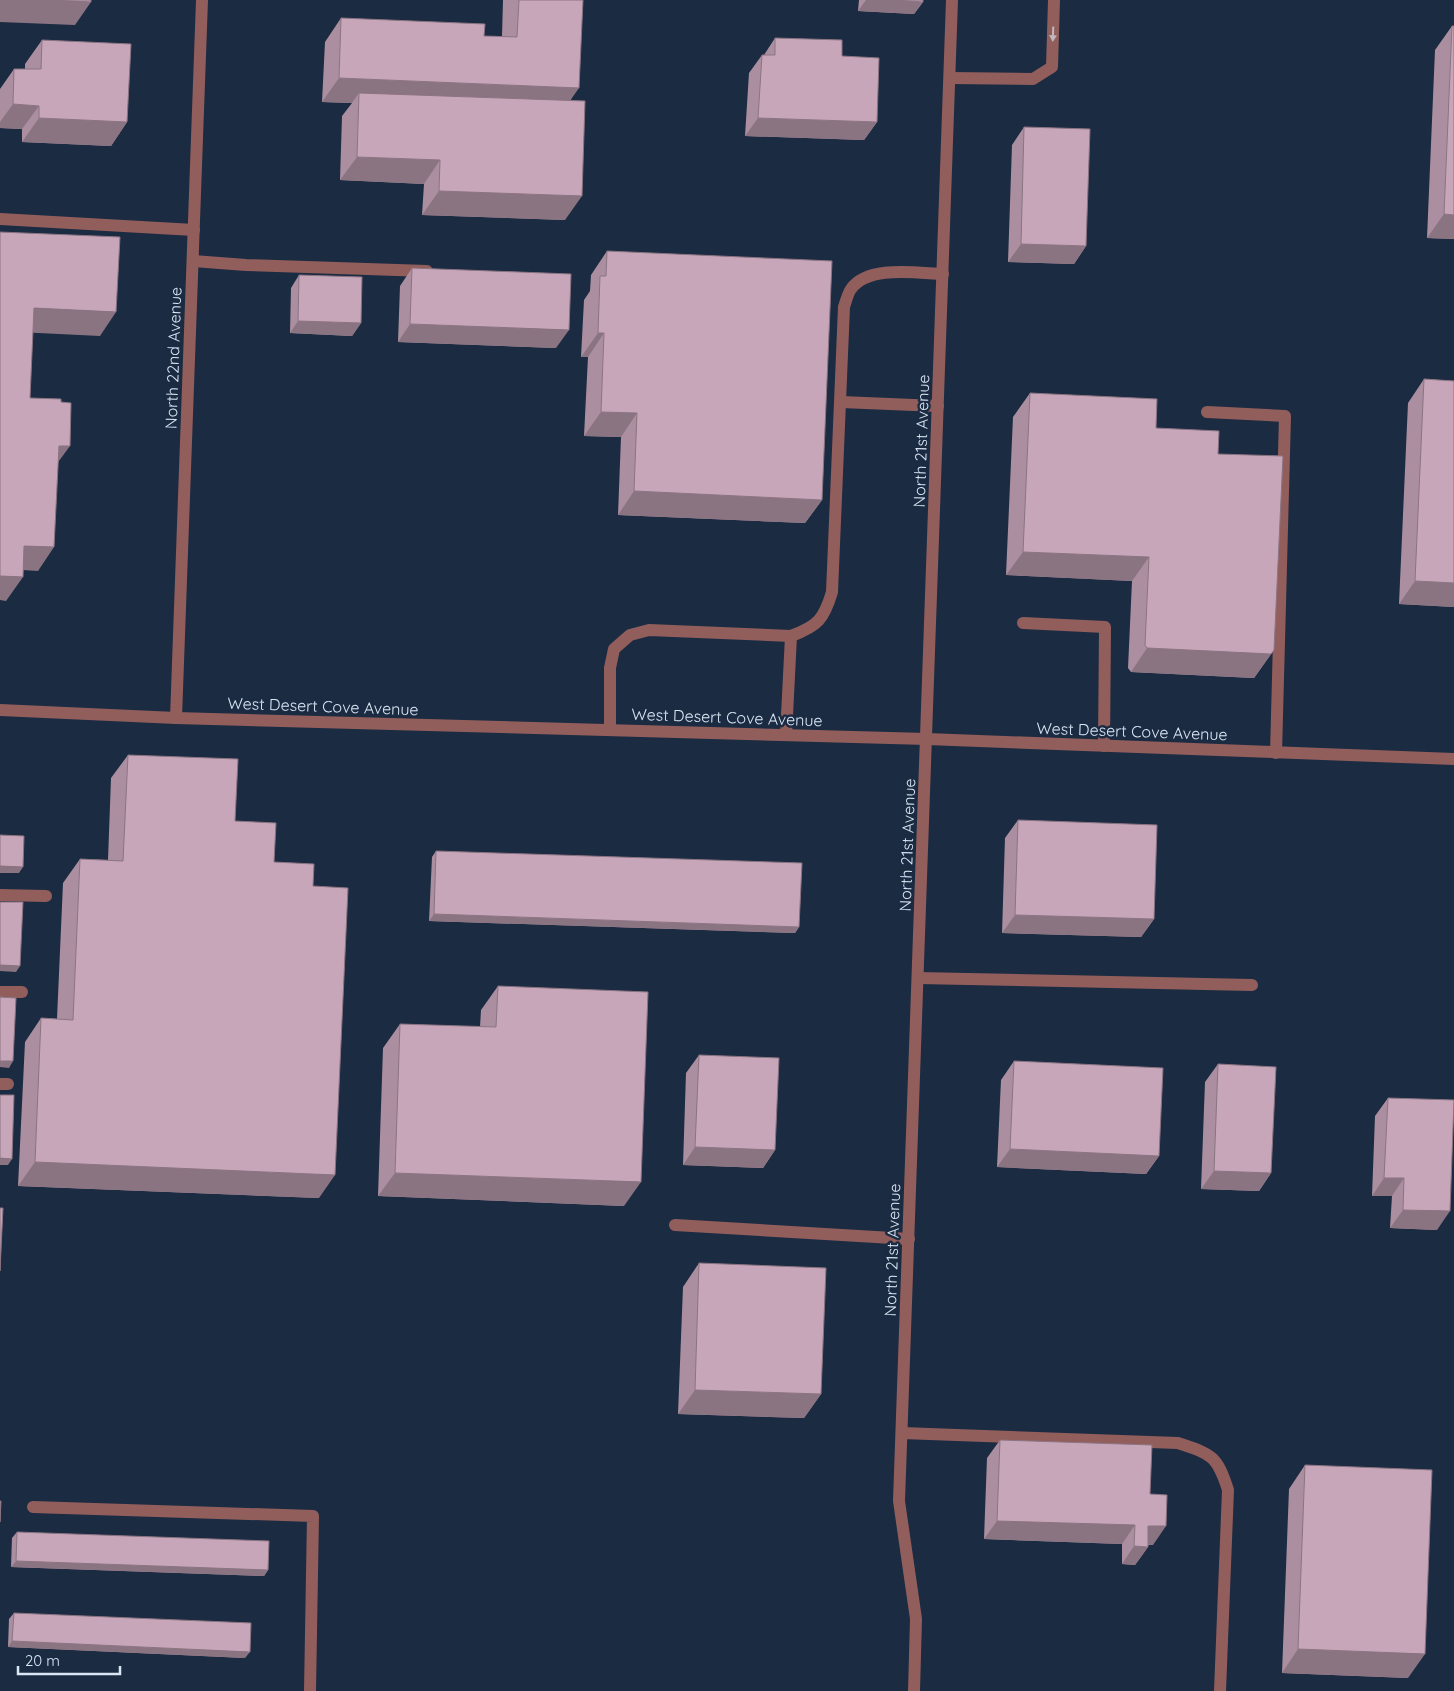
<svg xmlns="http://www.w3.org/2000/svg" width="1454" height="1691" viewBox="0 0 1454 1691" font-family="Quicksand,sans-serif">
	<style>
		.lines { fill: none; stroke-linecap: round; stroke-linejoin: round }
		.minor { stroke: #915e5c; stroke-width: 12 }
		.wall { fill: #ab8fa0 }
		.shaded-wall { fill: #8b7482 }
		.building { fill: #c7a6ba; stroke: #8b7482 }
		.oneway { fill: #c1b6bf }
		.labels { text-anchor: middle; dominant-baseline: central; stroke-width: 5; stroke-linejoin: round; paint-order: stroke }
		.street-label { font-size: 16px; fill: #dbe6f5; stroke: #1b2b42 }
	</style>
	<rect width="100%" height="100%" fill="#1b2b42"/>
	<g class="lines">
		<g class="minor">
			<polyline points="950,78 1033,79 1052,67 1054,0"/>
			<polyline points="0,219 194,230"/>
			<polyline points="193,261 246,265 427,271"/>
			<polyline points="841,402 938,406"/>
			<polyline points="1207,412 1285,416 1276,753"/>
			<polyline points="1023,623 1105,627 1104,746"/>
			<polyline points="0,710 176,718 927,739 1454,759"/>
			<polyline points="176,718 202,0"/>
			<path d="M610,730V668L614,649L630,635L649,630L791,636C818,626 824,619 832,592L844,307C846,301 848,293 851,289C868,265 916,273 943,274"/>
			<polyline points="786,735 791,636"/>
			<polyline points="0,895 46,896"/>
			<polyline points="918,978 1252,985"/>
			<polyline points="0,992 22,992"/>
			<polyline points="0,1084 8,1084"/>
			<polyline points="675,1225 909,1239"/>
			<path d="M902,1433L1178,1443C1211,1454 1217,1455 1228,1490L1220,1691"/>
			<polyline points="33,1507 313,1516 310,1691"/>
			<polyline points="914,1691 916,1619 899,1501 952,0"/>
		</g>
	</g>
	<g class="wall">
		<polygon points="503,0 583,0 571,100 565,220 422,215 424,184 340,180 342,116 352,103 322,102 325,42 341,18 484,36 502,36"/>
		<polygon points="859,0 923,0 923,2 914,14 858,11"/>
		<polygon points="1452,26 1454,239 1427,238 1435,50"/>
		<polygon points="775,38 842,56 877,122 864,140 745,136 749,73 762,55 764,55"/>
		<polygon points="42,40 127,122 111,146 22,142 22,129 0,128 0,89 14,69 25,69 25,64"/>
		<polygon points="1024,127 1086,246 1074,264 1008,262 1012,145"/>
		<polygon points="607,251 822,500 805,523 618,515 621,437 584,436 588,357 581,357 584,300 590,291 591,275"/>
		<polygon points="412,268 556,348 398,342 400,286"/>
		<polygon points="299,275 361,323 352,336 290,333 291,288"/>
		<polygon points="1424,379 1454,381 1454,607 1399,604 1408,403"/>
		<polygon points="1030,393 1156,428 1218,454 1274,650 1254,678 1131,672 1128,668 1132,581 1006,575 1013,417"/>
		<polygon points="128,755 235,821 274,862 313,886 319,1198 18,1186 25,1042 41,1018 57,1019 63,883 80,859 108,860 111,778"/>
		<polygon points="1018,820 1154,919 1141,937 1002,933 1005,838"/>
		<polygon points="436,851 799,927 795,933 429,921 432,857"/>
		<polygon points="498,986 624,1206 378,1196 383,1048 400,1024 480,1027 481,1010"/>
		<polygon points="699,1055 775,1150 763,1168 683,1165 686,1073"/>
		<polygon points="1014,1061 1159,1156 1146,1174 997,1167 1001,1080"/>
		<polygon points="1218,1064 1271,1173 1259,1191 1201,1189 1205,1082"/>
		<polygon points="1388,1098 1437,1230 1390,1228 1392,1196 1372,1196 1375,1116"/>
		<polygon points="699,1263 821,1394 804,1418 678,1414 683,1287"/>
		<polygon points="1000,1440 1150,1494 1153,1545 1148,1545 1148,1547 1135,1565 1122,1564 1122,1544 984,1539 987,1458"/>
		<polygon points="1305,1465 1408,1678 1282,1673 1289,1489"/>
		<polygon points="17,1532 268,1570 264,1576 11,1567 12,1538"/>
		<polygon points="14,1613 245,1658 8,1647 9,1619"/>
	</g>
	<g class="shaded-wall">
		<polygon points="0,0 49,0 91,2 75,25 0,22"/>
		<polygon points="866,0 896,0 923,2 914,14 858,11"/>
		<polygon points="339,78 579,88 562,112 359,93 352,103 322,102"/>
		<polygon points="13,104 39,106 22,129 0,128 0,122"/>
		<polygon points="39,118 127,122 111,146 22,142"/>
		<polygon points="758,118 877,122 864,140 745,136"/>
		<polygon points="357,157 440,160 424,184 340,180"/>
		<polygon points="439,191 582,196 565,220 422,215"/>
		<polygon points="1444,214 1454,215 1454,239 1427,238"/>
		<polygon points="1021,244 1086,246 1074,264 1008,262"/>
		<polygon points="34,308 116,312 100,336 18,332"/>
		<polygon points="298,321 361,323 352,336 290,333"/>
		<polygon points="410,324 569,330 556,348 398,342"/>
		<polygon points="598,333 604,333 588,357 581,357"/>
		<polygon points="601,412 637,413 621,437 584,436"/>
		<polygon points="59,446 70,446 53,469"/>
		<polygon points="634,491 822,500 805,523 618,515"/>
		<polygon points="24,546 54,547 38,571 7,569"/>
		<polygon points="1023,552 1149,557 1132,581 1006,575"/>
		<polygon points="0,576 23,577 6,601 0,600"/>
		<polygon points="1415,581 1454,583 1454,607 1399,604"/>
		<polygon points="1147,648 1274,650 1254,678 1131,672"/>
		<polygon points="0,866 23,867 19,873 0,873"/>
		<polygon points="434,914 799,927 795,933 429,921"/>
		<polygon points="1015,915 1154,919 1141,937 1002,933"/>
		<polygon points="0,965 20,966 16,972 0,971"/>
		<polygon points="0,1061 13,1061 9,1068 0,1067"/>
		<polygon points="695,1147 775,1150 763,1168 683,1165"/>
		<polygon points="1010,1149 1159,1156 1146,1174 997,1167"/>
		<polygon points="0,1158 12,1159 8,1165 0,1165"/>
		<polygon points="35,1162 335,1175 319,1198 18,1186"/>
		<polygon points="1214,1171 1271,1173 1259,1191 1201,1189"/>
		<polygon points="395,1173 641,1182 624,1206 378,1196"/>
		<polygon points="1384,1178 1404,1178 1392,1196 1372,1196"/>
		<polygon points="1403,1210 1450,1211 1437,1230 1390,1228"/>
		<polygon points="695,1390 821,1394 804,1418 678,1414"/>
		<polygon points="997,1521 1135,1525 1122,1544 984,1539"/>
		<polygon points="1148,1526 1166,1526 1153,1545 1136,1544"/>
		<polygon points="1134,1546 1148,1547 1135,1565 1122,1564"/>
		<polygon points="16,1561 268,1570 264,1576 11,1567"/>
		<polygon points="12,1641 250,1652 245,1658 8,1647"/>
		<polygon points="1298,1649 1425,1654 1408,1678 1282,1673"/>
	</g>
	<g class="building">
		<polygon points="49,0 91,0 91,2"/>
		<polygon points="519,0 583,0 579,88 339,78 341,18 485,24 484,36 517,37"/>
		<polygon points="896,0 923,0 923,2"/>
		<polygon points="1452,26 1454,26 1454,215 1444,214"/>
		<polygon points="775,38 842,40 842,56 879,58 877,122 758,118 762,55 775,55"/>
		<polygon points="42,40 131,44 127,122 39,118 39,106 13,104 14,69 41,69"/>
		<polygon points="359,93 585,101 582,196 439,191 440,160 357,157"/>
		<polygon points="1024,127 1090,129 1086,246 1021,244"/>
		<polygon points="0,232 120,237 116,312 34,308 30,398 61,399 61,402 71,403 70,446 59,446 54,547 24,546 23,577 0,576"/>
		<polygon points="607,251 832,261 822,500 634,491 637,413 601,412 604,333 598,333 600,276 606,276"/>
		<polygon points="412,268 571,274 569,330 410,324"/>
		<polygon points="299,275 362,277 361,323 298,321"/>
		<polygon points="1424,379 1454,381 1454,583 1415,581"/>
		<polygon points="1030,393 1157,399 1156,428 1219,431 1218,454 1283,456 1274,650 1271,654 1147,648 1145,645 1149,557 1023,552"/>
		<polygon points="128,755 238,759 235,821 276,823 274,862 314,864 313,886 348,888 335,1175 35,1162 41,1018 73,1020 80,859 123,861"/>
		<polygon points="1018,820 1157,825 1154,919 1015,915"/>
		<polygon points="0,835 24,836 23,867 0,866"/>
		<polygon points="436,851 802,863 799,927 434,914"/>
		<polygon points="0,902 23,902 20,966 0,965"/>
		<polygon points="498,986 648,992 641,1182 395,1173 400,1024 496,1027"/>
		<polygon points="0,997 16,998 13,1061 0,1061"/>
		<polygon points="699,1055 779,1058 775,1150 695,1147"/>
		<polygon points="1014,1061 1163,1068 1159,1156 1010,1149"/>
		<polygon points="1218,1064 1276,1067 1271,1173 1214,1171"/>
		<polygon points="0,1095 14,1095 12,1159 0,1158"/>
		<polygon points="1388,1098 1454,1100 1450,1211 1403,1210 1404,1178 1384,1178"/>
		<polygon points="0,1208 3,1208 0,1271"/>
		<polygon points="699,1263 826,1268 821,1394 695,1390"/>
		<polygon points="1000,1440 1152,1445 1150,1494 1167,1495 1166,1526 1148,1526 1148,1547 1134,1546 1135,1525 997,1521"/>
		<polygon points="1305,1465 1432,1470 1425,1654 1298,1649"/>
		<polygon points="0,1501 1,1501 0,1522"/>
		<polygon points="17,1532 269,1541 268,1570 16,1561"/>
		<polygon points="14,1613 251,1623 250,1652 12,1641"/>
	</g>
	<defs><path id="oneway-solid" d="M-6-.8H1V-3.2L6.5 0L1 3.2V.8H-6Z" transform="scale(1.25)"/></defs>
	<use class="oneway" href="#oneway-solid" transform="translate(1053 34) rotate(92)"/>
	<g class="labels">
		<g class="street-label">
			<text transform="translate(173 358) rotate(-88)">North 22nd Avenue</text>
			<text transform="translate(921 441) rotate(-88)">North 21st Avenue</text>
			<text transform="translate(323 706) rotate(2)">West Desert Cove Avenue</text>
			<text transform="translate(727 717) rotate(2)">West Desert Cove Avenue</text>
			<text transform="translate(1132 731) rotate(2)">West Desert Cove Avenue</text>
			<text transform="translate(907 845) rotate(-88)">North 21st Avenue</text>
			<text transform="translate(892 1250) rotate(-88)">North 21st Avenue</text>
		</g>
	</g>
	<path d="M18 1666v8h102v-8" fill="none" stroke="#dbe6f5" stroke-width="2.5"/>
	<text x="25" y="1666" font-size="15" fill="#dbe6f5" stroke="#1b2b42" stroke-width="4" paint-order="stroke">20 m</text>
</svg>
